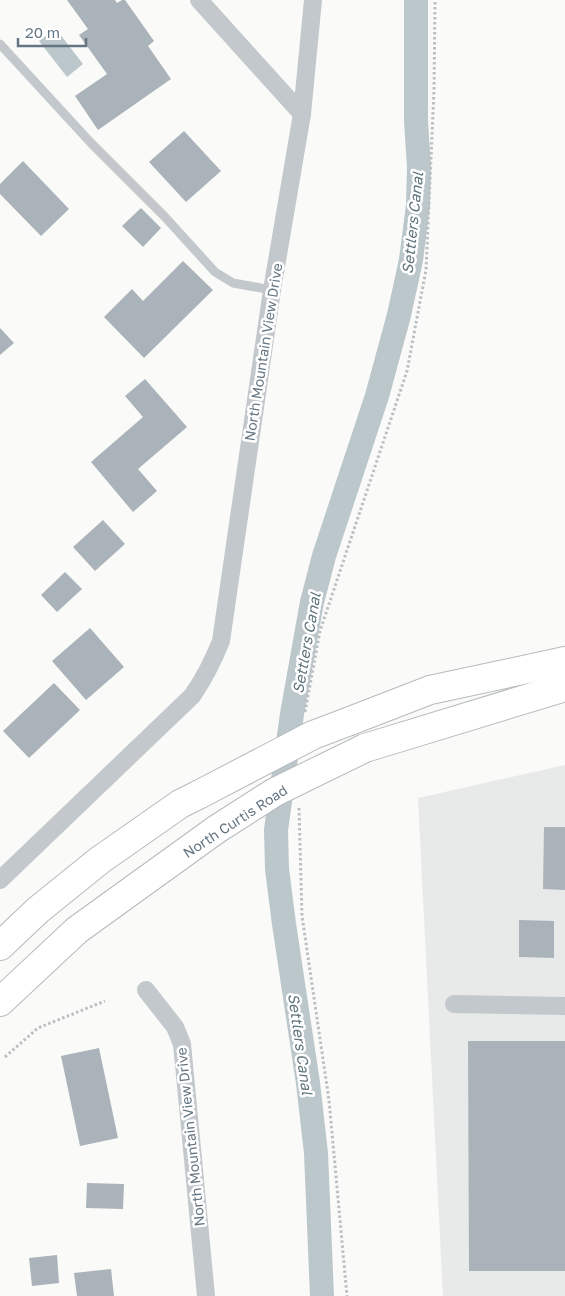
<svg xmlns="http://www.w3.org/2000/svg" width="565" height="1296" viewBox="0 0 565 1296" font-family="'Golos Text',sans-serif">
	<style>
		.built { fill: #e8e9e9 }
		.water { fill: #bbc7cb }
		.lines { fill: none; stroke-linecap: round; stroke-linejoin: round }
		.canal { stroke: #bbc7cb; stroke-width: 24 }
		.building { fill: #aab3b9 }
		.primary-casing { stroke: #b5babe; stroke-width: 30 }
		.path { stroke: #bbbfc2; stroke-width: 3; stroke-dasharray: 2.5 2.5; stroke-linecap: butt }
		.lane { stroke: #c3c8cc; stroke-width: 9 }
		.street { stroke: #c3c8cc; stroke-width: 18 }
		.primary { stroke: #fff; stroke-width: 28 }
		.primary-bridge-casing { stroke: #b5babe; stroke-width: 30; stroke-linecap: butt }
		.primary-bridge { stroke: #fff; stroke-width: 28 }
		.labels { text-anchor: middle; dominant-baseline: central; stroke-width: 5; stroke-linejoin: round; paint-order: stroke }
		.street-label { font-size: 14px; fill: #657683; stroke: #fff }
		.water-label { font-size: 15px; font-style: italic; fill: #60757c; stroke: #fff }
	</style>
	<rect width="100%" height="100%" fill="#fafaf8"/>
	<polygon class="built" points="565,765 565,1296 443,1296 418,798"/>
	<polygon class="water" points="56,29 83,64 67,77 39,41"/>
	<g class="lines">
		<polyline class="canal" points="322,1296 316,1153 308,1083 284,924 277,869 276,830 292,714 312,602 324,556 377,396 399,315 411,260 418,205 419,167 416,121 416,0"/>
	</g>
	<g class="building">
		<polygon points="67,0 115,0 117,3 122,0 125,0 154,41 148,46 171,79 98,130 75,96 107,74 79,35 88,29"/>
		<polygon points="184,131 221,171 186,202 149,162"/>
		<polygon points="23,161 69,209 41,236 0,194 0,184"/>
		<polygon points="141,208 161,228 143,247 122,226"/>
		<polygon points="183,261 213,290 144,358 104,317 132,289 143,301"/>
		<polygon points="0,328 14,343 0,355"/>
		<polygon points="145,379 187,427 138,469 157,491 133,512 91,462 143,417 125,396"/>
		<polygon points="103,520 125,544 95,571 73,547"/>
		<polygon points="65,572 82,589 57,612 41,595"/>
		<polygon points="90,628 124,667 86,700 52,661"/>
		<polygon points="54,683 80,710 29,758 3,731"/>
		<polygon points="544,827 565,827 565,890 543,889"/>
		<polygon points="519,920 554,921 554,958 519,957"/>
		<polygon points="468,1041 565,1041 565,1271 469,1271"/>
		<polygon points="99,1048 118,1138 80,1146 61,1056"/>
		<polygon points="87,1183 124,1184 123,1209 86,1208"/>
		<polygon points="57,1255 59,1283 32,1286 29,1258"/>
		<polygon points="111,1269 114,1296 77,1296 74,1273"/>
	</g>
	<g class="lines">
		<defs>
			<g id="primary">
				<polyline points="350,721 430,690 565,661"/>
				<polyline points="365,748 565,687"/>
				<polyline points="0,946 38,910 100,860 180,804 200,794"/>
				<polyline points="0,1002 77,930 217,829"/>
			</g>
		</defs>
		<use href="#primary" class="primary-casing"/>
		<g class="path">
			<polyline points="305,712 320,631 407,371 426,270 434,90 435,0"/>
			<polyline points="299,808 302,916 329,1100 347,1296"/>
			<polyline points="5,1057 38,1028 105,1001"/>
		</g>
		<polyline class="lane" points="0,44 91,143 165,217 215,272 233,283 272,290"/>
		<g class="street">
			<polyline points="199,0 302,114"/>
			<path d="M0,880L192,696C204,679 213,661 221,641L272,290L302,114L313,0"/>
			<polyline points="146,990 175,1027 182,1044 206,1296"/>
			<polyline points="454,1004 565,1006"/>
		</g>
		<use href="#primary" class="primary"/>
		<defs>
			<g id="primary-bridge">
				<polyline points="200,794 313,735 350,721"/>
				<polyline points="217,829 275,792 365,748"/>
			</g>
		</defs>
		<use href="#primary-bridge" class="primary-bridge-casing"/>
		<use href="#primary-bridge" class="primary-bridge"/>
	</g>
	<g class="labels">
		<g class="street-label">
			<text transform="translate(263 352) rotate(-81)">North Mountain View Drive</text>
			<text transform="translate(235 821) rotate(-33)">North Curtis Road</text>
			<text transform="translate(190 1137) rotate(-96)">North Mountain View Drive</text>
		</g>
		<g class="water-label">
			<text transform="translate(412 223) rotate(-84)">Settlers Canal</text>
			<text transform="translate(306 643) rotate(-80)">Settlers Canal</text>
			<text transform="translate(301 1044) rotate(82)">Settlers Canal</text>
		</g>
	</g>
	<path d="M18 38v8h68v-8" fill="none" stroke="#657683" stroke-width="2.5"/>
	<text x="25" y="38" font-size="15" fill="#657683" stroke="#ffffff" stroke-width="4" paint-order="stroke">20 m</text>
</svg>
